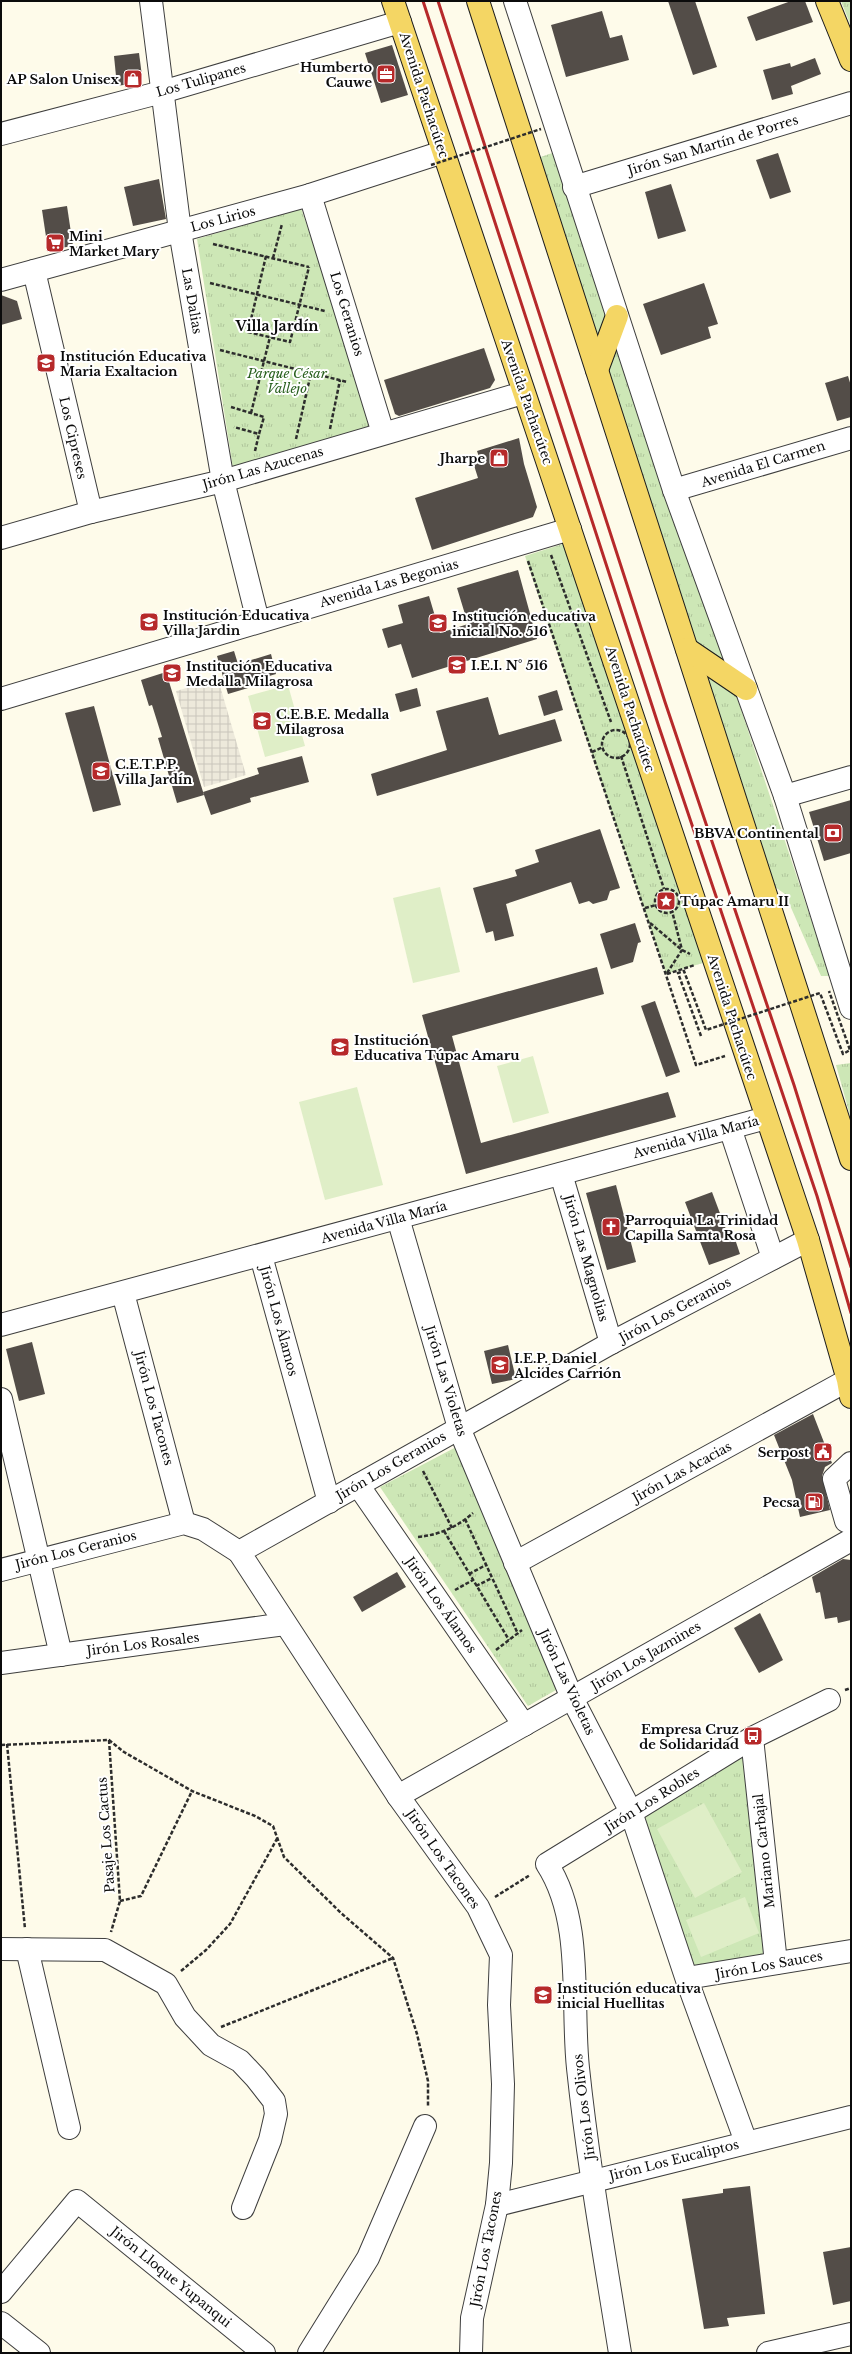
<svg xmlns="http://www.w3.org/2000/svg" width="852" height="2354" viewBox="0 0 852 2354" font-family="'Libre Baskerville',serif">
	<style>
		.grass { fill: url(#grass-tufts) }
		.pitch { fill: #dfeec7 }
		.plaza { fill: url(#plaza-grid) }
		.building { fill: #534d48 }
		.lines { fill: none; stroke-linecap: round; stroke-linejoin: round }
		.minor-casing { stroke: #3e3e3e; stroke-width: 24 }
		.major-casing { stroke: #1c1c1c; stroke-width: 24 }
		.path { stroke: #2d2d2d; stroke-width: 2.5; stroke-dasharray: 4 2; stroke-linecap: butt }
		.minor { stroke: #fff; stroke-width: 22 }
		.major { stroke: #f4d664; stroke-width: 22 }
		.rail { stroke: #b6292a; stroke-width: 3 }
		.path-bridge { stroke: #2d2d2d; stroke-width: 2.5; stroke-dasharray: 4 2; stroke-linecap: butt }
		.labels { text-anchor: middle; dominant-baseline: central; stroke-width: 4; stroke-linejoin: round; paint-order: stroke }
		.poi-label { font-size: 13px; font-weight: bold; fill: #0b0b0b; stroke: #fff; text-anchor: start }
		.street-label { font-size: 13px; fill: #0b0b0b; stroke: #fff }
		.park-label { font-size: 13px; font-style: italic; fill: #29601e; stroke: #fff }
		.neighbourhood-label { font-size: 14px; font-weight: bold; fill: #0b0b0b; stroke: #fff }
	</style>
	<defs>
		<pattern id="grass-tufts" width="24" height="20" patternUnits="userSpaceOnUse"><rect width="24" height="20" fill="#cde7b6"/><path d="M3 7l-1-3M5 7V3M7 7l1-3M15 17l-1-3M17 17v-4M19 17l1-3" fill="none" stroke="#afc59b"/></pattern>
		<pattern id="plaza-grid" width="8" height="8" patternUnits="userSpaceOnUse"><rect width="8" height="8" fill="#ede9db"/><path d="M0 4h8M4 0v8" fill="none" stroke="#cac6bb"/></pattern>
	</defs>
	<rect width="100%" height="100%" fill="#fefbea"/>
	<g class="grass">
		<polygon points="841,1 851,1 851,26"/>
		<polygon points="555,152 830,976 821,976 785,894 775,887 665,545 535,159"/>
		<polygon points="301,208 374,426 233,468 197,239"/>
		<polygon points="569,542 706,962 666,974 525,556"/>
		<polygon points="851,1063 851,1119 836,1065"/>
		<polygon points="460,1445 556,1690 528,1706 380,1487"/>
		<polygon points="746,1749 767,1958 693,1969 644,1814"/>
	</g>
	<g class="pitch">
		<polygon points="288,685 305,746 265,757 248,696"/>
		<polygon points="440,887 460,972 413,983 393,898"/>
		<polygon points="533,1056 549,1113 513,1123 497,1066"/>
		<polygon points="357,1087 383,1185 325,1200 299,1102"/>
		<polygon points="704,1803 742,1872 695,1898 657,1829"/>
		<polygon points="745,1897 759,1933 701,1957 686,1920"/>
	</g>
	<polygon class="plaza" points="218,679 246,775 204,787 176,691"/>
	<g class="building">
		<polygon points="668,1 695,1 717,67 693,75"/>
		<polygon points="791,1 805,1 813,22 756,41 747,17"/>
		<polygon points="602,11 610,38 622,35 629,60 566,77 551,25"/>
		<polygon points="392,45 408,95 381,103 365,53"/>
		<polygon points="139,53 142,76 136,83 117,86 114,56"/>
		<polygon points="815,58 821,74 791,86 793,94 772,100 763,70 790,63 791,67"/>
		<polygon points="778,153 791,192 770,199 756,160"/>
		<polygon points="159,179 166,219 133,226 124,187"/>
		<polygon points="671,184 686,231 658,239 645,192"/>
		<polygon points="67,206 73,246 48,250 42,210"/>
		<polygon points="704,283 718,324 708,327 711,338 661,355 643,304"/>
		<polygon points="1,295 17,301 22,319 1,325"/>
		<polygon points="484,348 495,380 490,388 399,416 395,414 384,380"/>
		<polygon points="848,376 851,386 851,417 837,421 825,383"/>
		<polygon points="519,438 524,464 537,507 533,517 432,550 415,498 478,478 472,459 479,457 477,451"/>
		<polygon points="518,570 537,639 412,678 401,644 388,648 382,629 403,623 398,605 429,596 440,633 468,624 457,588"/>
		<polygon points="234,651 238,664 271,654 276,674 246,683 248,688 228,694 217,656"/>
		<polygon points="166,672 204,795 177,803 158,738 162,737 152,705 149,706 141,680"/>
		<polygon points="417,688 421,706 400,712 395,694"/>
		<polygon points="557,690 563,710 544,716 538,696"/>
		<polygon points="488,697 499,735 555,719 562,741 377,796 371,774 447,750 436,711"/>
		<polygon points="94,706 121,805 93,812 65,713"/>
		<polygon points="302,756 309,782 250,798 251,802 211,815 203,792 259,774 257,768"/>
		<polygon points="851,800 851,853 824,861 809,812"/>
		<polygon points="600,829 620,888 610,891 607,900 593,904 589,901 579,904 571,882 506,904 514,936 495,941 493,931 486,933 473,888 517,876 515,870 539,862 535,850"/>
		<polygon points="635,923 641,942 638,943 633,962 611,969 600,934"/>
		<polygon points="597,967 604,994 452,1036 481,1143 668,1092 676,1117 466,1174 422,1015"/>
		<polygon points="655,1001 680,1072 666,1077 641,1006"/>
		<polygon points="616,1185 636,1262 607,1270 586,1193"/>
		<polygon points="712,1192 730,1240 735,1239 740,1254 709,1265 685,1202"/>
		<polygon points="32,1342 45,1394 19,1401 6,1349"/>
		<polygon points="508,1345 516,1379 492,1384 484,1351"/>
		<polygon points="813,1414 832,1463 825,1467 822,1476 830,1510 800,1517 792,1480 774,1435"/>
		<polygon points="843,1559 851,1560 851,1620 838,1623 837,1617 825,1619 820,1592 816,1593 812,1577"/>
		<polygon points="397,1572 406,1587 362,1612 353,1597"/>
		<polygon points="760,1613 783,1660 759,1673 734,1628"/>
		<polygon points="750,2186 765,2314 727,2318 729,2326 704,2329 682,2199 723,2193 723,2189"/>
		<polygon points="851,2247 851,2301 833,2305 823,2252"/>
	</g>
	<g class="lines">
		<defs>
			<g id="minor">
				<polyline points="151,1 180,231 223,481 258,621"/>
				<polyline points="515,1 674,490 785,796 851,1008"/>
				<polyline points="1,134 162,92 400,22"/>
				<polyline points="574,187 851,103"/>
				<polyline points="310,195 383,433"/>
				<polyline points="34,271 91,512"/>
				<polyline points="1,280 310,195 443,152"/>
				<polyline points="674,490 851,438"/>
				<polyline points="1,538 91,512 223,481 523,393"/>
				<polyline points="1,699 570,529"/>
				<polyline points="785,796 851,777"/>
				<polyline points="730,1128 773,1258"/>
				<polyline points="561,1174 611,1343"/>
				<polyline points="398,1218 459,1428 572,1698 631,1812 688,1983 746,2142"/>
				<polyline points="261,1256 329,1502"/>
				<polyline points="123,1293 184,1523"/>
				<polyline points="1,1325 766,1118"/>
				<polyline points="1,1399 61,1655"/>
				<polyline points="851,1463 834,1479 846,1521 851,1523"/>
				<polyline points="358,1485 524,1725"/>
				<polyline points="239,1552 398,1796 478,1907 501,1955 499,2005 503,2084 501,2163 497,2205 472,2318 471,2353"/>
				<polyline points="515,1563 848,1380"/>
				<polyline points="1,1570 184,1523 203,1529 239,1552 611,1343 808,1240"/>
				<polyline points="1,1663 285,1624"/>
				<polyline points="752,1738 776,1963"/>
				<polyline points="398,1796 851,1540"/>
				<polyline points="1,1949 105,1950 166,1984 185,2017 211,2045 240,2061 256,2078 274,2101 276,2114 270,2140 243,2208"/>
				<polyline points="27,1949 69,2128"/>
				<polyline points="687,1978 851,1951"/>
				<polyline points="497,2205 851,2117"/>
				<polyline points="1,2292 77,2201 264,2353"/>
				<polyline points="1,2323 39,2353"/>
				<polyline points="309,2353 368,2258 425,2126"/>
				<path d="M620,2353C605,2258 588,2164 578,2068C571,2003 584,1921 547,1864L752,1738L829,1700"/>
				<polyline points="768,2353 851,2334"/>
			</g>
			<g id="major">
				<polyline points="393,1 808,1240 848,1380 851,1397"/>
				<polyline points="478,1 851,1159"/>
				<polyline points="827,1 851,60"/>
				<polyline points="597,370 617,316"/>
				<polyline points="687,649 746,689"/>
			</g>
		</defs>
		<use href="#minor" class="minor-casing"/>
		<use href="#major" class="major-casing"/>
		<g class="path">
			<polyline points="213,244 309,267"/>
			<polyline points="266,256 248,332 290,342 309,267"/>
			<polyline points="273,258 282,224"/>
			<polyline points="210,283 325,311"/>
			<polyline points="220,350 347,382"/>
			<polyline points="231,407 264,417 259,434 234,427"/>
			<polyline points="251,413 270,337"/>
			<polyline points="330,429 340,380"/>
			<polyline points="296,439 311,373"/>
			<polyline points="255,451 259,434"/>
			<polyline points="551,555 611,722"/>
			<polyline points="528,561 696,1065 725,1056"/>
			<circle cx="616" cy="744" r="14"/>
			<polyline points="592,752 603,747"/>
			<polyline points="621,756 664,889"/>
			<circle cx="667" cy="901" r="12"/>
			<polyline points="645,908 656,905"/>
			<polyline points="650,923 682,950 690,954"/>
			<polyline points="667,973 682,950 672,911"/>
			<polyline points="667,974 695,965"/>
			<polyline points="423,1471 452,1528"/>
			<polyline points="465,1519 518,1634"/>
			<polyline points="444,1531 509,1640"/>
			<path d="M418,1537C439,1535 457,1527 473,1513"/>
			<polyline points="469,1574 486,1565"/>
			<polyline points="476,1586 492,1578"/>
			<polyline points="455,1590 473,1580"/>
			<polyline points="496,1650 522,1630"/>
			<polyline points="845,1690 851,1688"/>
			<polyline points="109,1740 120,1901 111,1932"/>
			<polyline points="7,1744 25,1929"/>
			<polyline points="1,1745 109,1740 124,1752 192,1791 255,1816 273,1826 284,1857 341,1913 393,1958 417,2034 428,2081 428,2106"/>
			<polyline points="495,1897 530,1875"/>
			<polyline points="120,1901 141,1896 192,1791"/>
			<polyline points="181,1971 206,1950 230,1924 278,1837"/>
			<polyline points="221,2027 393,1958"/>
		</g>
		<use href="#minor" class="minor"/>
		<use href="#major" class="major"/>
		<g class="rail">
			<polyline points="423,1 659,727 817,1196 851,1313"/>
			<polyline points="438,1 665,702 794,1085 851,1267"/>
		</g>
		<g class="path-bridge">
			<polyline points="431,165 541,129"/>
			<polyline points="701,1036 678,973 684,971 706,1030 820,993 843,1054 850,1050 829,991"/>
		</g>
	</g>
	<defs>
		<symbol id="office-square" viewBox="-11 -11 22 22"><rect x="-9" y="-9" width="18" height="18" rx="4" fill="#b6292a" stroke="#fff"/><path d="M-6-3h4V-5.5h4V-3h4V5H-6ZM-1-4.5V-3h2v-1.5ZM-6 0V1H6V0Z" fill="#fff"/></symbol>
		<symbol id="shop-square" viewBox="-11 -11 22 22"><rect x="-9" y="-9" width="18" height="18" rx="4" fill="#b6292a" stroke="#fff"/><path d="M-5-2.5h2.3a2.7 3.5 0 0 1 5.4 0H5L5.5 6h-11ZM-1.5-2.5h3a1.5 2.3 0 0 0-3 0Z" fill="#fff"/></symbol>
		<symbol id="supermarket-square" viewBox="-11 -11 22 22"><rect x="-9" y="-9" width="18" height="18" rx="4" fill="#b6292a" stroke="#fff"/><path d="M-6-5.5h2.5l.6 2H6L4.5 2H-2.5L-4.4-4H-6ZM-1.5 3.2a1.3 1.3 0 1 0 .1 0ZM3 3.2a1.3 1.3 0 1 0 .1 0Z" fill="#fff"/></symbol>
		<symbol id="school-square" viewBox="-11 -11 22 22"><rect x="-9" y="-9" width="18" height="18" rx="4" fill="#b6292a" stroke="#fff"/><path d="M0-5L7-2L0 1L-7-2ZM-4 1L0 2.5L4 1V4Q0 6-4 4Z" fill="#fff"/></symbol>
		<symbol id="bank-square" viewBox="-11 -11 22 22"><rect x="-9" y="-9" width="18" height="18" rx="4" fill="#b6292a" stroke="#fff"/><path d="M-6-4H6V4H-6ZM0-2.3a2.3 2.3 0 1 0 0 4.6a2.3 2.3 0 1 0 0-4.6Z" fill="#fff"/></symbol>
		<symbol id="sight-square" viewBox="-11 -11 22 22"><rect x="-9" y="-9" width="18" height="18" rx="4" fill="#b6292a" stroke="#fff"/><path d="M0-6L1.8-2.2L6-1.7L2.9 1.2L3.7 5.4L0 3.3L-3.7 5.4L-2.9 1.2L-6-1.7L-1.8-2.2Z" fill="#fff"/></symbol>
		<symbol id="church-square" viewBox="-11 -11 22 22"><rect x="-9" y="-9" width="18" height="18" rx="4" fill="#b6292a" stroke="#fff"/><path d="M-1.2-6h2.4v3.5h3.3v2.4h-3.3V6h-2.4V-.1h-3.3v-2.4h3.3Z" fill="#fff"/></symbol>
		<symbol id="civic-square" viewBox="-11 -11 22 22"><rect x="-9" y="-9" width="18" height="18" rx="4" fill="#b6292a" stroke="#fff"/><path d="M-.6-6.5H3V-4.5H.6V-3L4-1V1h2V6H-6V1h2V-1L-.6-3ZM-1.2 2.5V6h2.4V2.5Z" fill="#fff"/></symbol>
		<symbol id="fuel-square" viewBox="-11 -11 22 22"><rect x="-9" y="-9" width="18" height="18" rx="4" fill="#b6292a" stroke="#fff"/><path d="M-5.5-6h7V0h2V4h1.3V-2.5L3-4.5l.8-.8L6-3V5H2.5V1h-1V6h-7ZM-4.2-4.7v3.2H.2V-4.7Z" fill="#fff"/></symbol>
		<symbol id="bus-square" viewBox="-11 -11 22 22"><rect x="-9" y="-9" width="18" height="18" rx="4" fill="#b6292a" stroke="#fff"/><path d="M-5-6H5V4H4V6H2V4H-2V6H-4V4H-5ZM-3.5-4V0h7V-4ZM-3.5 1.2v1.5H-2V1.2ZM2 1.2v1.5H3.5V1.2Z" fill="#fff"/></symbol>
	</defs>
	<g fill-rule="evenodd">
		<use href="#office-square" x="375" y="63" width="22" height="22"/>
		<use href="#shop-square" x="122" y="68" width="22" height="22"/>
		<use href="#supermarket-square" x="44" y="232" width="22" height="22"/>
		<use href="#school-square" x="35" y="352" width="22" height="22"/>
		<use href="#shop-square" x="488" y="447" width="22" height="22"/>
		<use href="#school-square" x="138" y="611" width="22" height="22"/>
		<use href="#school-square" x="427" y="612" width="22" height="22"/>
		<use href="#school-square" x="446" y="654" width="22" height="22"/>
		<use href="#school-square" x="161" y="662" width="22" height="22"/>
		<use href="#school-square" x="251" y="710" width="22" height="22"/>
		<use href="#school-square" x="90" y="760" width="22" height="22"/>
		<use href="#bank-square" x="822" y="822" width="22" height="22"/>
		<use href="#sight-square" x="655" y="890" width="22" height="22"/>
		<use href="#school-square" x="329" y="1036" width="22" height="22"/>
		<use href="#church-square" x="600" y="1216" width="22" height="22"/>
		<use href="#school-square" x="489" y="1354" width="22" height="22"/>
		<use href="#civic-square" x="812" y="1441" width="22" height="22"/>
		<use href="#fuel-square" x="803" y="1491" width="22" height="22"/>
		<use href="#bus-square" x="742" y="1725" width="22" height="22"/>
		<use href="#school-square" x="532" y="1984" width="22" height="22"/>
	</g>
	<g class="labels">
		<g class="poi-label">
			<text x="372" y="67" text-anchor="end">Humberto<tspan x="372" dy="15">Cauwe</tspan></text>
			<text x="119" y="79" text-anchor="end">AP Salon Unisex</text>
			<text x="69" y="236">Mini<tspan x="69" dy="15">Market Mary</tspan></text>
			<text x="60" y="356">Institución Educativa<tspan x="60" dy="15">Maria Exaltacion</tspan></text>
			<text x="485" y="458" text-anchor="end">Jharpe</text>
			<text x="163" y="615">Institución Educativa<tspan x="163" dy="15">Villa Jardin</tspan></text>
			<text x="452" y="616">Institución educativa<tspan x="452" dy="15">inicial No. 516</tspan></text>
			<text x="471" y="665">I.E.I. N° 516</text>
			<text x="186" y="666">Institución Educativa<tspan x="186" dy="15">Medalla Milagrosa</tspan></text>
			<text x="276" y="714">C.E.B.E. Medalla<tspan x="276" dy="15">Milagrosa</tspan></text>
			<text x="115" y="764">C.E.T.P.P.<tspan x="115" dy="15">Villa Jardín</tspan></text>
			<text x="819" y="833" text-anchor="end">BBVA Continental</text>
			<text x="680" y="901">Túpac Amaru II</text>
			<text x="354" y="1040">Institución<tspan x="354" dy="15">Educativa Túpac Amaru</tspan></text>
			<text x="625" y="1220">Parroquia La Trinidad<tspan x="625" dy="15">Capilla Samta Rosa</tspan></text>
			<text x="514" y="1358">I.E.P. Daniel<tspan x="514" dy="15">Alcides Carrión</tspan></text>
			<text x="809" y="1452" text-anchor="end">Serpost</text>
			<text x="800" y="1502" text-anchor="end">Pecsa</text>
			<text x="739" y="1729" text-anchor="end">Empresa Cruz<tspan x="739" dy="15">de Solidaridad</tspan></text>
			<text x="557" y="1988">Institución educativa<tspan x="557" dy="15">inicial Huellitas</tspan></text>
		</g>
		<g class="street-label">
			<text transform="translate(201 80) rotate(-16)">Los Tulipanes</text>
			<text transform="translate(424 95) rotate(72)">Avenida Pachacútec</text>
			<text transform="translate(713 145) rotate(-17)">Jirón San Martín de Porres</text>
			<text transform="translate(223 219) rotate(-15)">Los Lirios</text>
			<text transform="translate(192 301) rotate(80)">Las Dalias</text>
			<text transform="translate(347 314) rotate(73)">Los Geranios</text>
			<text transform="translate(527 402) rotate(71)">Avenida Pachacútec</text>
			<text transform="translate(73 438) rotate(77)">Los Cipreses</text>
			<text transform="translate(763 464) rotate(-17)">Avenida El Carmen</text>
			<text transform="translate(263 468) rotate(-16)">Jirón Las Azucenas</text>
			<text transform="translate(389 583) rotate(-16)">Avenida Las Begonias</text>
			<text transform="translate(630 709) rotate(72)">Avenida Pachacútec</text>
			<text transform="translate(732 1017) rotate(72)">Avenida Pachacútec</text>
			<text transform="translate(696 1137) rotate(-15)">Avenida Villa María</text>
			<text transform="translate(384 1222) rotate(-15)">Avenida Villa María</text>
			<text transform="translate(586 1258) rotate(74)">Jirón Las Magnolias</text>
			<text transform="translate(675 1310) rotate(-28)">Jirón Los Geranios</text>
			<text transform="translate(279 1321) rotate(75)">Jirón Los Álamos</text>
			<text transform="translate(446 1381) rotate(73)">Jirón Las Violetas</text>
			<text transform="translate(154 1408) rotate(75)">Jirón Los Tacones</text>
			<text transform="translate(391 1466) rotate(-30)">Jirón Los Geranios</text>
			<text transform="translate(682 1472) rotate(-29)">Jirón Las Acacias</text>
			<text transform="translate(76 1550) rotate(-14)">Jirón Los Geranios</text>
			<text transform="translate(441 1605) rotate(55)">Jirón Los Álamos</text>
			<text transform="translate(143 1644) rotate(-7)">Jirón Los Rosales</text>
			<text transform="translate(646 1656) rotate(-30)">Jirón Los Jazmines</text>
			<text transform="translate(567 1682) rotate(65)">Jirón Las Violetas</text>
			<text transform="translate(652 1800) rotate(-32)">Jirón Los Robles</text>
			<text transform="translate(106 1835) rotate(-94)">Pasaje Los Cactus</text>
			<text transform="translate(764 1851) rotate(-96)">Mariano Carbajal</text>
			<text transform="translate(443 1859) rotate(55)">Jirón Los Tacones</text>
			<text transform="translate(769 1965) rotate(-10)">Jirón Los Sauces</text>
			<text transform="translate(584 2107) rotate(-97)">Jirón Los Olivos</text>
			<text transform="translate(674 2160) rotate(-14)">Jirón Los Eucaliptos</text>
			<text transform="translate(486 2249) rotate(-79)">Jirón Los Tacones</text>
			<text transform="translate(171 2277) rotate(39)">Jirón Lloque Yupanqui</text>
		</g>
		<g class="park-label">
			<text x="287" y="373">Parque César<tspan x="287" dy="15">Vallejo</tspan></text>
		</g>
		<g class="neighbourhood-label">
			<text x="277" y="326">Villa Jardín</text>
		</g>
	</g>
	<rect width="852" height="2354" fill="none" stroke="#0b0b0b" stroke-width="4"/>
</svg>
